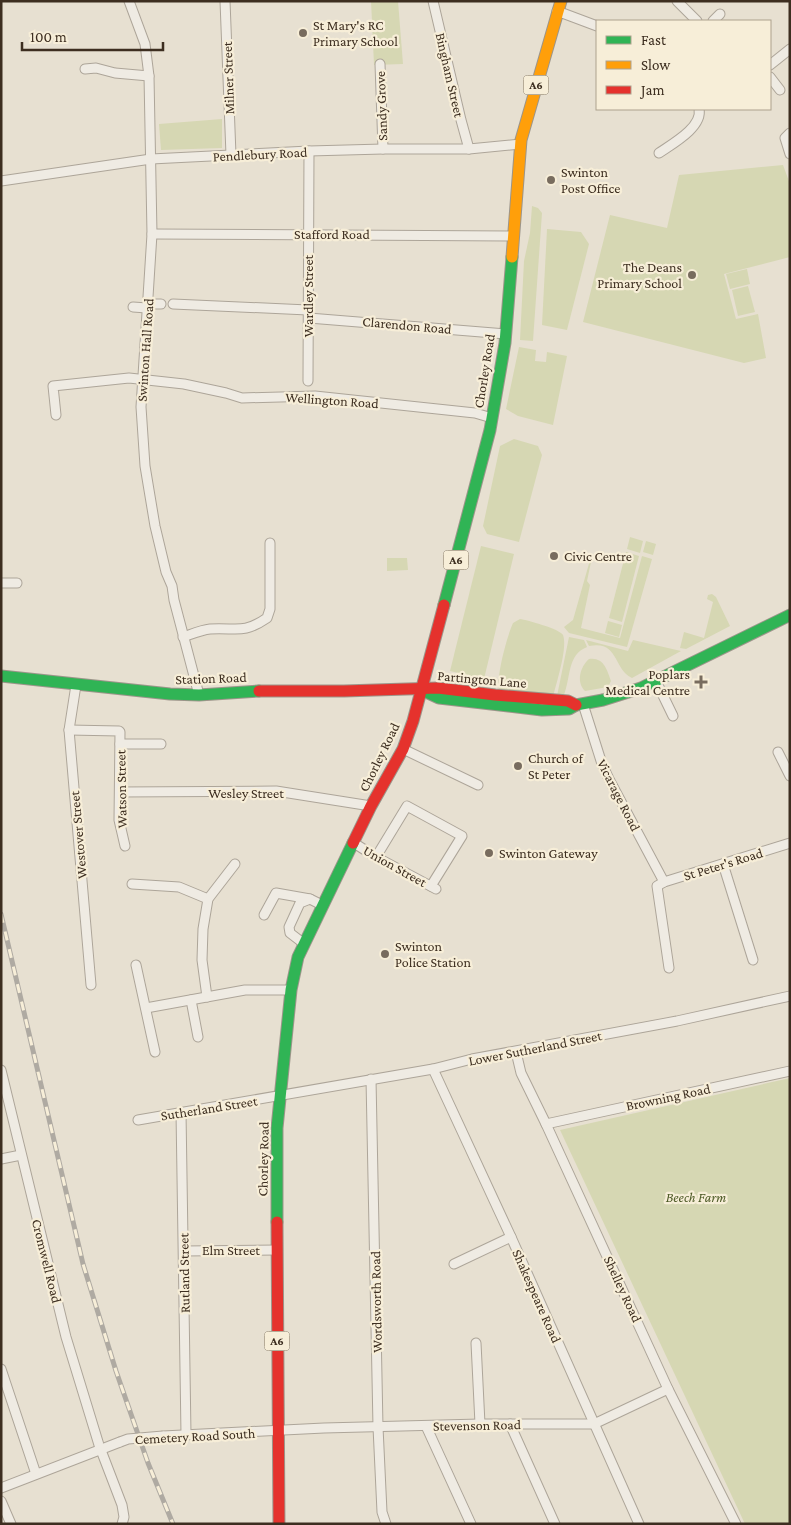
<svg xmlns="http://www.w3.org/2000/svg" width="791" height="1525" viewBox="0 0 791 1525" font-family="'Crimson Pro',serif">
	<style>
		.green { fill: #d6d7b3 }
		.lines { fill: none; stroke-linecap: round; stroke-linejoin: round }
		.street-casing { stroke: #ada599; stroke-width: 11 }
		.fast-casing { stroke: #9c958a; stroke-width: 13 }
		.slow-casing { stroke: #9c958a; stroke-width: 13 }
		.jam-casing { stroke: #9c958a; stroke-width: 13 }
		.street { stroke: #efebe3; stroke-width: 9 }
		.fast { stroke: #30b455; stroke-width: 11 }
		.slow { stroke: #ff9f0a; stroke-width: 11 }
		.jam { stroke: #e5322d; stroke-width: 11 }
		.rail-casing { stroke: #afaaa2; stroke-width: 5 }
		.rail { stroke: #f7eed8; stroke-width: 3; stroke-dasharray: 9; stroke-linecap: butt }
		.street-bridge-casing { stroke: #ada599; stroke-width: 11; stroke-linecap: butt }
		.street-bridge { stroke: #efebe3; stroke-width: 9 }
		.poi-dot { fill: #786c5e; stroke: #f7eed8; stroke-width: 2 }
		.labels { text-anchor: middle; dominant-baseline: central; stroke-width: 4.5; stroke-linejoin: round; paint-order: stroke }
		.shield { fill: #f7eed8; stroke: #756857; stroke-width: 1 }
		.shield-label { font-size: 12px; font-weight: bold; fill: #3d2e20 }
		.poi-label { font-size: 14px; fill: #3d2e20; stroke: #f7eed8; text-anchor: start }
		.street-label { font-size: 14px; fill: #3d2e20; stroke: #f7eed8 }
		.park-label { font-size: 14px; font-style: italic; fill: #4d5a26; stroke: #f7eed8 }
	</style>
	<rect width="100%" height="100%" fill="#e7e0d1"/>
	<g class="green">
		<polygon points="371,1 398,1 403,64 374,65"/>
		<polygon points="222,119 222,148 161,150 159,124"/>
		<polygon points="783,165 790,184 790,257 724,274 736,319 758,314 766,358 744,363 583,322 610,215 667,228 679,175"/>
		<polygon points="532,206 538,208 542,213 533,341 520,340 524,261 530,233"/>
		<polygon points="547,229 581,232 589,244 567,330 542,325"/>
		<polygon points="747,269 750,284 730,289 726,274"/>
		<polygon points="748,286 755,312 738,316 732,290"/>
		<polygon points="519,347 536,350 535,361 546,362 547,352 567,356 553,425 518,416 506,409"/>
		<polygon points="514,439 538,446 542,455 519,542 487,534 483,526 500,446"/>
		<polygon points="630,537 643,541 640,553 627,549"/>
		<polygon points="646,541 656,544 653,555 643,552"/>
		<polygon points="481,546 514,554 484,679 450,671"/>
		<polygon points="626,552 639,556 622,622 609,618"/>
		<polygon points="642,556 652,559 627,647 569,633 564,627 573,620 590,560 591,562 587,581 590,585 581,628 620,638"/>
		<polygon points="387,558 407,558 408,570 387,571"/>
		<polygon points="712,594 716,597 730,626 686,649 680,648 684,632 704,638 713,602 707,599 708,595"/>
		<path d="M520,619C527,620 560,629 563,635C568,648 556,684 553,697L499,690C496,677 507,636 513,623Z"/>
		<polygon points="608,621 622,625 619,637 605,633"/>
		<path d="M569,637L584,640L587,647C567,655 571,677 564,695L557,696Z"/>
		<path d="M586,640L628,651L633,640L681,651L632,678C613,669 619,640 589,646Z"/>
		<path d="M589,659C604,657 607,670 611,681L608,687L585,691C576,682 580,667 589,659Z"/>
		<polygon points="790,1078 790,1524 745,1524 560,1130"/>
	</g>
	<g class="lines">
		<defs>
			<g id="street">
				<polyline points="129,1 145,44 149,76 152,234 141,407 145,466 155,526 166,572 172,586 174,600 199,695"/>
				<polyline points="225,1 231,155"/>
				<polyline points="433,1 461,120 469,149"/>
				<polyline points="677,1 697,21"/>
				<polyline points="557,11 597,26"/>
				<polyline points="713,21 720,14"/>
				<polyline points="380,64 383,149"/>
				<polyline points="770,65 790,49"/>
				<polyline points="85,69 96,68 115,73 149,76"/>
				<polyline points="770,77 780,90"/>
				<polyline points="790,133 785,138 790,154"/>
				<path d="M659,153C672,144 703,127 699,109"/>
				<polyline points="1,181 151,159 309,151 383,149 469,149 521,144"/>
				<polyline points="152,234 513,236"/>
				<polyline points="148,304 161,304"/>
				<polyline points="173,304 308,310"/>
				<polyline points="133,307 147,308"/>
				<polyline points="309,318 506,334"/>
				<polyline points="308,381 309,151"/>
				<polyline points="56,415 53,386 129,378 184,384 226,393 242,398 315,396 475,413 492,418"/>
				<polyline points="1,583 17,583"/>
				<path d="M183,637C192,634 201,630 210,629C236,627 242,635 267,618L270,609V543"/>
				<polyline points="656,681 673,716"/>
				<polyline points="76,685 69,730 91,985"/>
				<polyline points="583,704 602,764 609,779 664,882"/>
				<polyline points="69,730 119,731 120,732 119,820 125,846"/>
				<polyline points="120,744 161,744"/>
				<polyline points="403,749 478,785"/>
				<polyline points="778,752 790,776"/>
				<polyline points="120,792 276,791 371,806"/>
				<polyline points="354,843 376,857 436,889"/>
				<polyline points="376,857 407,806 462,836 431,886"/>
				<polyline points="723,864 753,960"/>
				<polyline points="132,884 179,887 208,899"/>
				<polyline points="264,915 276,893 310,899"/>
				<polyline points="303,943 290,933 289,927 300,903 310,899 322,905"/>
				<polyline points="136,965 155,1052"/>
				<polyline points="669,968 657,886 664,882 790,843"/>
				<polyline points="207,997 202,960 203,929 208,899 235,864"/>
				<polyline points="191,1000 198,1037"/>
				<polyline points="146,1008 245,990 291,990"/>
				<polyline points="516,1052 521,1073 546,1124 668,1389 736,1524"/>
				<polyline points="433,1069 511,1237 639,1524"/>
				<polyline points="1,1070 66,1337 99,1445 122,1505 124,1517 122,1524"/>
				<polyline points="371,1079 378,1427 382,1512 386,1524"/>
				<polyline points="181,1112 186,1434"/>
				<polyline points="138,1120 433,1069 472,1059 677,1021 790,996"/>
				<polyline points="546,1124 790,1071"/>
				<polyline points="1,1159 21,1155"/>
				<polyline points="184,1251 277,1250"/>
				<polyline points="454,1264 511,1237"/>
				<polyline points="476,1343 480,1424"/>
				<polyline points="1,1369 36,1474"/>
				<polyline points="510,1424 555,1524"/>
				<polyline points="426,1426 471,1524"/>
				<polyline points="163,1436 324,1428 480,1424 594,1424 668,1389"/>
				<polyline points="1,1488 120,1442"/>
				<polyline points="1,1501 11,1524"/>
			</g>
			<g id="fast">
				<polyline points="444,605 490,430 505,343 512,257"/>
				<polyline points="1,676 170,694 199,695 259,691"/>
				<polyline points="422,690 439,698 542,710 569,709 576,705 603,700 641,688 790,615"/>
				<polyline points="277,1222 277,1128 291,990 298,957 353,843"/>
			</g>
			<polyline id="slow" points="512,257 521,140 561,1"/>
			<g id="jam">
				<polyline points="259,691 344,691 438,688 495,695 568,701 576,705"/>
				<polyline points="353,843 371,806 403,749 413,721 444,605"/>
				<polyline points="277,1222 279,1524"/>
			</g>
		</defs>
		<use href="#street" class="street-casing"/>
		<use href="#fast" class="fast-casing"/>
		<use href="#slow" class="slow-casing"/>
		<use href="#jam" class="jam-casing"/>
		<use href="#street" class="street"/>
		<use href="#fast" class="fast"/>
		<use href="#slow" class="slow"/>
		<use href="#jam" class="jam"/>
		<defs>
			<polyline id="rail" points="1,914 83,1264 116,1371 148,1463 173,1524"/>
		</defs>
		<use href="#rail" class="rail-casing"/>
		<use href="#rail" class="rail"/>
		<defs>
			<polyline id="street-bridge" points="120,1442 128,1439 163,1436"/>
		</defs>
		<use href="#street-bridge" class="street-bridge-casing"/>
		<use href="#street-bridge" class="street-bridge"/>
	</g>
	<g class="poi-dot">
		<circle cx="303" cy="33" r="5"/>
		<circle cx="551" cy="180" r="5"/>
		<circle cx="692" cy="275" r="5"/>
		<circle cx="554" cy="556" r="5"/>
		<path d="M698.5 674.5h5v5h5v5h-5v5h-5v-5h-5v-5h5z"/>
		<circle cx="518" cy="766" r="5"/>
		<circle cx="489" cy="853" r="5"/>
		<circle cx="385" cy="954" r="5"/>
	</g>
	<g class="labels">
		<g class="shield">
			<rect x="523.5" y="75.5" width="25" height="19" rx="4"/>
			<rect x="443.5" y="550.5" width="25" height="19" rx="4"/>
			<rect x="264.5" y="1331.5" width="25" height="19" rx="4"/>
		</g>
		<g class="shield-label">
			<text x="536" y="85">A6</text>
			<text x="456" y="560">A6</text>
			<text x="277" y="1341">A6</text>
		</g>
		<g class="poi-label">
			<text x="313" y="25">St Mary's RC<tspan x="313" dy="16">Primary School</tspan></text>
			<text x="561" y="172">Swinton<tspan x="561" dy="16">Post Office</tspan></text>
			<text x="682" y="267" text-anchor="end">The Deans<tspan x="682" dy="16">Primary School</tspan></text>
			<text x="564" y="556">Civic Centre</text>
			<text x="690" y="674" text-anchor="end">Poplars<tspan x="690" dy="16">Medical Centre</tspan></text>
			<text x="528" y="758">Church of<tspan x="528" dy="16">St Peter</tspan></text>
			<text x="499" y="853">Swinton Gateway</text>
			<text x="395" y="946">Swinton<tspan x="395" dy="16">Police Station</tspan></text>
		</g>
		<g class="street-label">
			<text transform="translate(450 75) rotate(77)">Bingham Street</text>
			<text transform="translate(228 78) rotate(-92)">Milner Street</text>
			<text transform="translate(381 106) rotate(-92)">Sandy Grove</text>
			<text transform="translate(260 154) rotate(-3)">Pendlebury Road</text>
			<text x="332" y="234">Stafford Road</text>
			<text transform="translate(308 296) rotate(-90)">Wardley Street</text>
			<text transform="translate(407 325) rotate(5)">Clarendon Road</text>
			<text transform="translate(145 350) rotate(-86)">Swinton Hall Road</text>
			<text transform="translate(484 371) rotate(-81)">Chorley Road</text>
			<text transform="translate(332 400) rotate(4)">Wellington Road</text>
			<text transform="translate(211 678) rotate(-2)">Station Road</text>
			<text transform="translate(482 679) rotate(5)">Partington Lane</text>
			<text transform="translate(379 757) rotate(-64)">Chorley Road</text>
			<text transform="translate(121 789) rotate(-91)">Watson Street</text>
			<text x="246" y="793">Wesley Street</text>
			<text transform="translate(619 795) rotate(63)">Vicarage Road</text>
			<text transform="translate(78 835) rotate(-95)">Westover Street</text>
			<text transform="translate(723 864) rotate(-17)">St Peter's Road</text>
			<text transform="translate(395 866) rotate(29)">Union Street</text>
			<text transform="translate(535 1048) rotate(-11)">Lower Sutherland Street</text>
			<text transform="translate(668 1097) rotate(-12)">Browning Road</text>
			<text transform="translate(209 1108) rotate(-9)">Sutherland Street</text>
			<text transform="translate(263 1159) rotate(-89)">Chorley Road</text>
			<text x="231" y="1250">Elm Street</text>
			<text transform="translate(47 1261) rotate(76)">Cromwell Road</text>
			<text transform="translate(184 1273) rotate(-91)">Rutland Street</text>
			<text transform="translate(623 1289) rotate(65)">Shelley Road</text>
			<text transform="translate(537 1296) rotate(66)">Shakespeare Road</text>
			<text transform="translate(376 1302) rotate(-91)">Wordsworth Road</text>
			<text transform="translate(477 1425) rotate(-1)">Stevenson Road</text>
			<text transform="translate(195 1436) rotate(-3)">Cemetery Road South</text>
		</g>
		<g class="park-label">
			<text x="696" y="1197">Beech Farm</text>
		</g>
	</g>
	<rect width="791" height="1525" fill="none" stroke="#3d2e20" stroke-width="5"/>
	<rect x="596" y="20" width="175" height="90" fill="#f7eed8" stroke="#ada18e"/>
	<rect x="606" y="36" width="25" height="8" fill="#30b455" stroke="#ada18e"/>
	<text x="641" y="45" font-size="15" fill="#3d2e20">Fast</text>
	<rect x="606" y="61" width="25" height="8" fill="#ff9f0a" stroke="#ada18e"/>
	<text x="641" y="70" font-size="15" fill="#3d2e20">Slow</text>
	<rect x="606" y="86" width="25" height="8" fill="#e5322d" stroke="#ada18e"/>
	<text x="641" y="95" font-size="15" fill="#3d2e20">Jam</text>
	<path d="M22 42v8h141v-8" fill="none" stroke="#3d2e20" stroke-width="2.5"/>
	<text x="30" y="42" font-size="15" fill="#3d2e20" stroke="#f7eed8" stroke-width="4" paint-order="stroke">100 m</text>
</svg>
